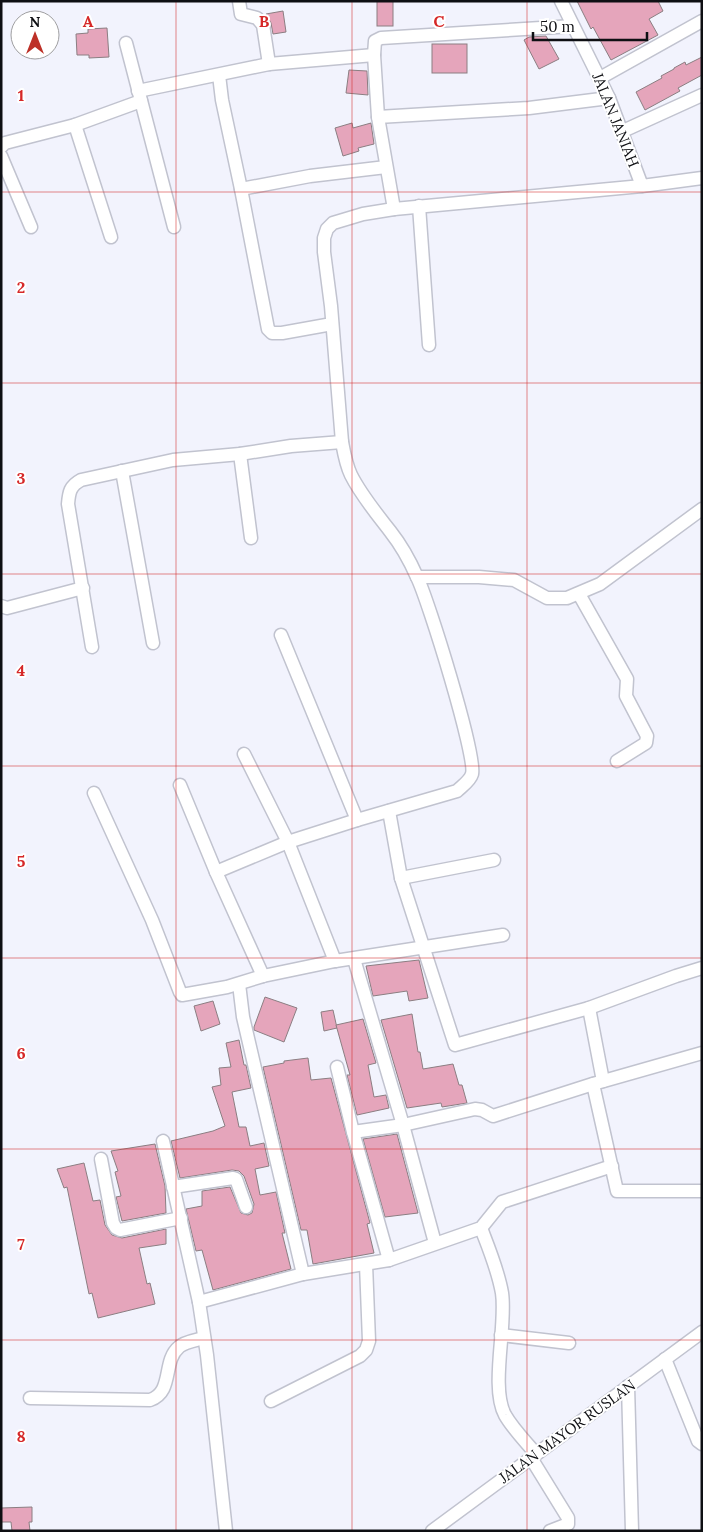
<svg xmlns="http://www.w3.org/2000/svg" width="703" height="1532" viewBox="0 0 703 1532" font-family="Lora,serif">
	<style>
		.building { fill: #e5a5bb; stroke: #8b7e82 }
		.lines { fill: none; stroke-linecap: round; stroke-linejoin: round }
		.minor-casing { stroke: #c1c3cf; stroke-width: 15 }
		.minor { stroke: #fff; stroke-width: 12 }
		.grid { fill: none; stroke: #d62828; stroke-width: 1; stroke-opacity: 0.55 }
		.labels { text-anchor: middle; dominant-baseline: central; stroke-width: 4; stroke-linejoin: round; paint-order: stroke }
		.street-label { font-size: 15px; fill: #0e0f13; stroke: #fff }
		.grid-label { font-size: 16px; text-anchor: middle; font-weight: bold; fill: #d62828; stroke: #fff; stroke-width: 4; stroke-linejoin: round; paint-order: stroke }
	</style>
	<rect width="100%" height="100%" fill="#f2f3fd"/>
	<g class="building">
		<rect x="377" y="1" width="16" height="25"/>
		<polygon points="577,1 658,1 663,11 649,19 658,35 611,60 593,27 591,29"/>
		<polygon points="283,11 286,32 273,34 271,23 266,14"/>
		<polygon points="107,28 109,57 89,58 89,55 77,55 76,34 88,33 88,29"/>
		<polygon points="546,36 559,59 539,69 524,40 529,37"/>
		<rect x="432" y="44" width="35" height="29"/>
		<polygon points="702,57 702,75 678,88 680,91 645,110 636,92 662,78 661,76 674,69 674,68 685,62 686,65"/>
		<polygon points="349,70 367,71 368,95 346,93"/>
		<polygon points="352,123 353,128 371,123 374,144 358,148 359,151 343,156 335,128"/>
		<polygon points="419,960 428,998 409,1001 407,991 373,996 366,966"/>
		<polygon points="265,997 297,1008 284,1042 254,1030 254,1027"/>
		<polygon points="213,1001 220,1024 201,1031 194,1006"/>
		<polygon points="333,1010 337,1028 324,1031 321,1012"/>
		<polygon points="412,1014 418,1052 420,1052 423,1069 453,1064 459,1085 462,1085 467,1103 442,1107 441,1103 407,1108 381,1020"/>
		<polygon points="363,1019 376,1063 368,1065 374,1097 386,1095 389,1108 357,1115 347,1075 350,1075 336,1025"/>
		<polygon points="239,1040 244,1065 246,1065 251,1088 232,1092 239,1127 246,1127 250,1146 264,1143 269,1166 255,1169 260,1195 276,1192 285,1233 282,1233 291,1269 213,1290 202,1250 196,1251 186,1209 202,1206 202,1191 230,1187 241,1213 248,1215 252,1213 254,1204 244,1176 239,1171 232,1170 180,1178 171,1141 213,1131 225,1126 212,1087 221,1085 219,1068 231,1067 226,1043"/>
		<polygon points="308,1058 311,1080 331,1078 370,1223 367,1224 374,1253 313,1264 307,1230 301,1230 263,1067 284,1063 284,1061"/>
		<polygon points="397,1134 418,1213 385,1217 363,1139"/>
		<polygon points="155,1144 165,1186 166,1213 122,1221 116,1197 121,1196 115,1172 118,1171 111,1151"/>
		<polygon points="84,1163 93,1201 100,1200 105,1225 112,1235 122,1238 166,1229 166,1244 139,1248 147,1284 150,1283 155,1304 98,1318 92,1293 89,1294 67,1187 64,1188 57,1169"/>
		<polygon points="32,1507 32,1522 29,1522 30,1531 12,1531 11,1522 1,1522 1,1508"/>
	</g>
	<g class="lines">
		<defs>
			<g id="minor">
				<polyline points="239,1 241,14 257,18 263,25 269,64"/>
				<polyline points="561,1 609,98 642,186 702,178"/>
				<polyline points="126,43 174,227"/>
				<polyline points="219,75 222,100 241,189 268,329 272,333 282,333 332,324"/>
				<polyline points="600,78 702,21"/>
				<polyline points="138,91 269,64 374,55"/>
				<polyline points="378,117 529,108 609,98"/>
				<polyline points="75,125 111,237"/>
				<polyline points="623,131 702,95"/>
				<polyline points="1,147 5,143 75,125 141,101"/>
				<polyline points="1,156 31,227"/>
				<polyline points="241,189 310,176 386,167"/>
				<polyline points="419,206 429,345"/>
				<polyline points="394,209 378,117 374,55 375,41 381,38 573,26"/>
				<polyline points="240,454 251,538"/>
				<polyline points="122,471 153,643"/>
				<polyline points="417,577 479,577 514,580 547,598 567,598 600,584 702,509"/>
				<polyline points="579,594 627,679 626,696 647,736 646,743 617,761"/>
				<polyline points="1,606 7,608 83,588"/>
				<path d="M92,647L68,504C69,492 70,486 81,480L173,460L240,454L291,446L342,442"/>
				<polyline points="244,754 288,842 335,961"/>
				<polyline points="180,785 216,872 263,976"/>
				<polyline points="94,793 152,920 180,992 182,995 227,987 263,976 335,961 503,935"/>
				<polyline points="389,811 401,878 455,1045 589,1008 676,976 702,968"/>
				<path d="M357,820L457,791C462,786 470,781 472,774C477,757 428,599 417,577C410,561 401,545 390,531C376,513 361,495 351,475C346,465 344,453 342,442L331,306L324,252V238L327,229L333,223L363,214L394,209L642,186"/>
				<polyline points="216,872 288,842 357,820 281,635"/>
				<polyline points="401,878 494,860"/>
				<polyline points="354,959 403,1125 435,1243"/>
				<polyline points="239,984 243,1017 303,1274"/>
				<polyline points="589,1008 603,1081"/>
				<polyline points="337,1067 353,1132 389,1260"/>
				<polyline points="593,1084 617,1191 702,1191"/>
				<polyline points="353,1132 403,1125 475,1109 482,1110 493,1116 593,1084 702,1053"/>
				<polyline points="163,1141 199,1302 207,1355 226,1531"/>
				<polyline points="101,1159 113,1223 116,1228 120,1230 181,1218"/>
				<polyline points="173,1187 233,1178 236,1179 246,1207"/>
				<path d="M481,1228C489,1249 498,1270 502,1293C507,1326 490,1387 505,1415C513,1429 526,1442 536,1454"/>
				<polyline points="199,1302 303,1274 389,1260 481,1228 502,1202 612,1166"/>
				<polyline points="501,1335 569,1343"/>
				<polyline points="665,1359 698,1441 702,1444"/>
				<polyline points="628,1386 632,1531"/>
				<path d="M30,1398L150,1400C174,1392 162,1361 179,1347C184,1342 197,1340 204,1338"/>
				<polyline points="271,1401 360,1356 366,1350 369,1341 366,1264"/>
				<polyline points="531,1458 568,1518 568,1524 550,1531"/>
				<polyline points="432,1531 702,1332"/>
			</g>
		</defs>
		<use href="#minor" class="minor-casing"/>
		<use href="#minor" class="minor"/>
	</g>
	<path class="grid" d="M176,1V1531M352,1V1531M527,1V1531M1,192H702M1,383H702M1,574H702M1,766H702M1,958H702M1,1149H702M1,1340H702"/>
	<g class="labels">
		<g class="street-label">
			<text transform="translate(616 120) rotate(68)">JALAN JANIAH</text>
			<text transform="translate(567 1431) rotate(-36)">JALAN MAYOR RUSLAN</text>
		</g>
	</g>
	<g class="grid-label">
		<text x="88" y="27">A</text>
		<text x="264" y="27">B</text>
		<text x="439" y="27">C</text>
		<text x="21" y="101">1</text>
		<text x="21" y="293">2</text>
		<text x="21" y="484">3</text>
		<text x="21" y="676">4</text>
		<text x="21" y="867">5</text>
		<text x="21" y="1059">6</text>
		<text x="21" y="1250">7</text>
		<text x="21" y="1442">8</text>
	</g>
	<rect width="703" height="1532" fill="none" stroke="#0e0f13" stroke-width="5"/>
	<g transform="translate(35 35)"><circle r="24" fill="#ffffff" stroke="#9f9fa1"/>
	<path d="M0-4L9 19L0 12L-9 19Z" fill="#bd3027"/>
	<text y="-8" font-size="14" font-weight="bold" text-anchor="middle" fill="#0e0f13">N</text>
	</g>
	<path d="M533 32v8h114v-8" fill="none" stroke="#0e0f13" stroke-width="2.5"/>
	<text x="540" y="32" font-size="15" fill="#0e0f13" stroke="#ffffff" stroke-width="4" paint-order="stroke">50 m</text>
</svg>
